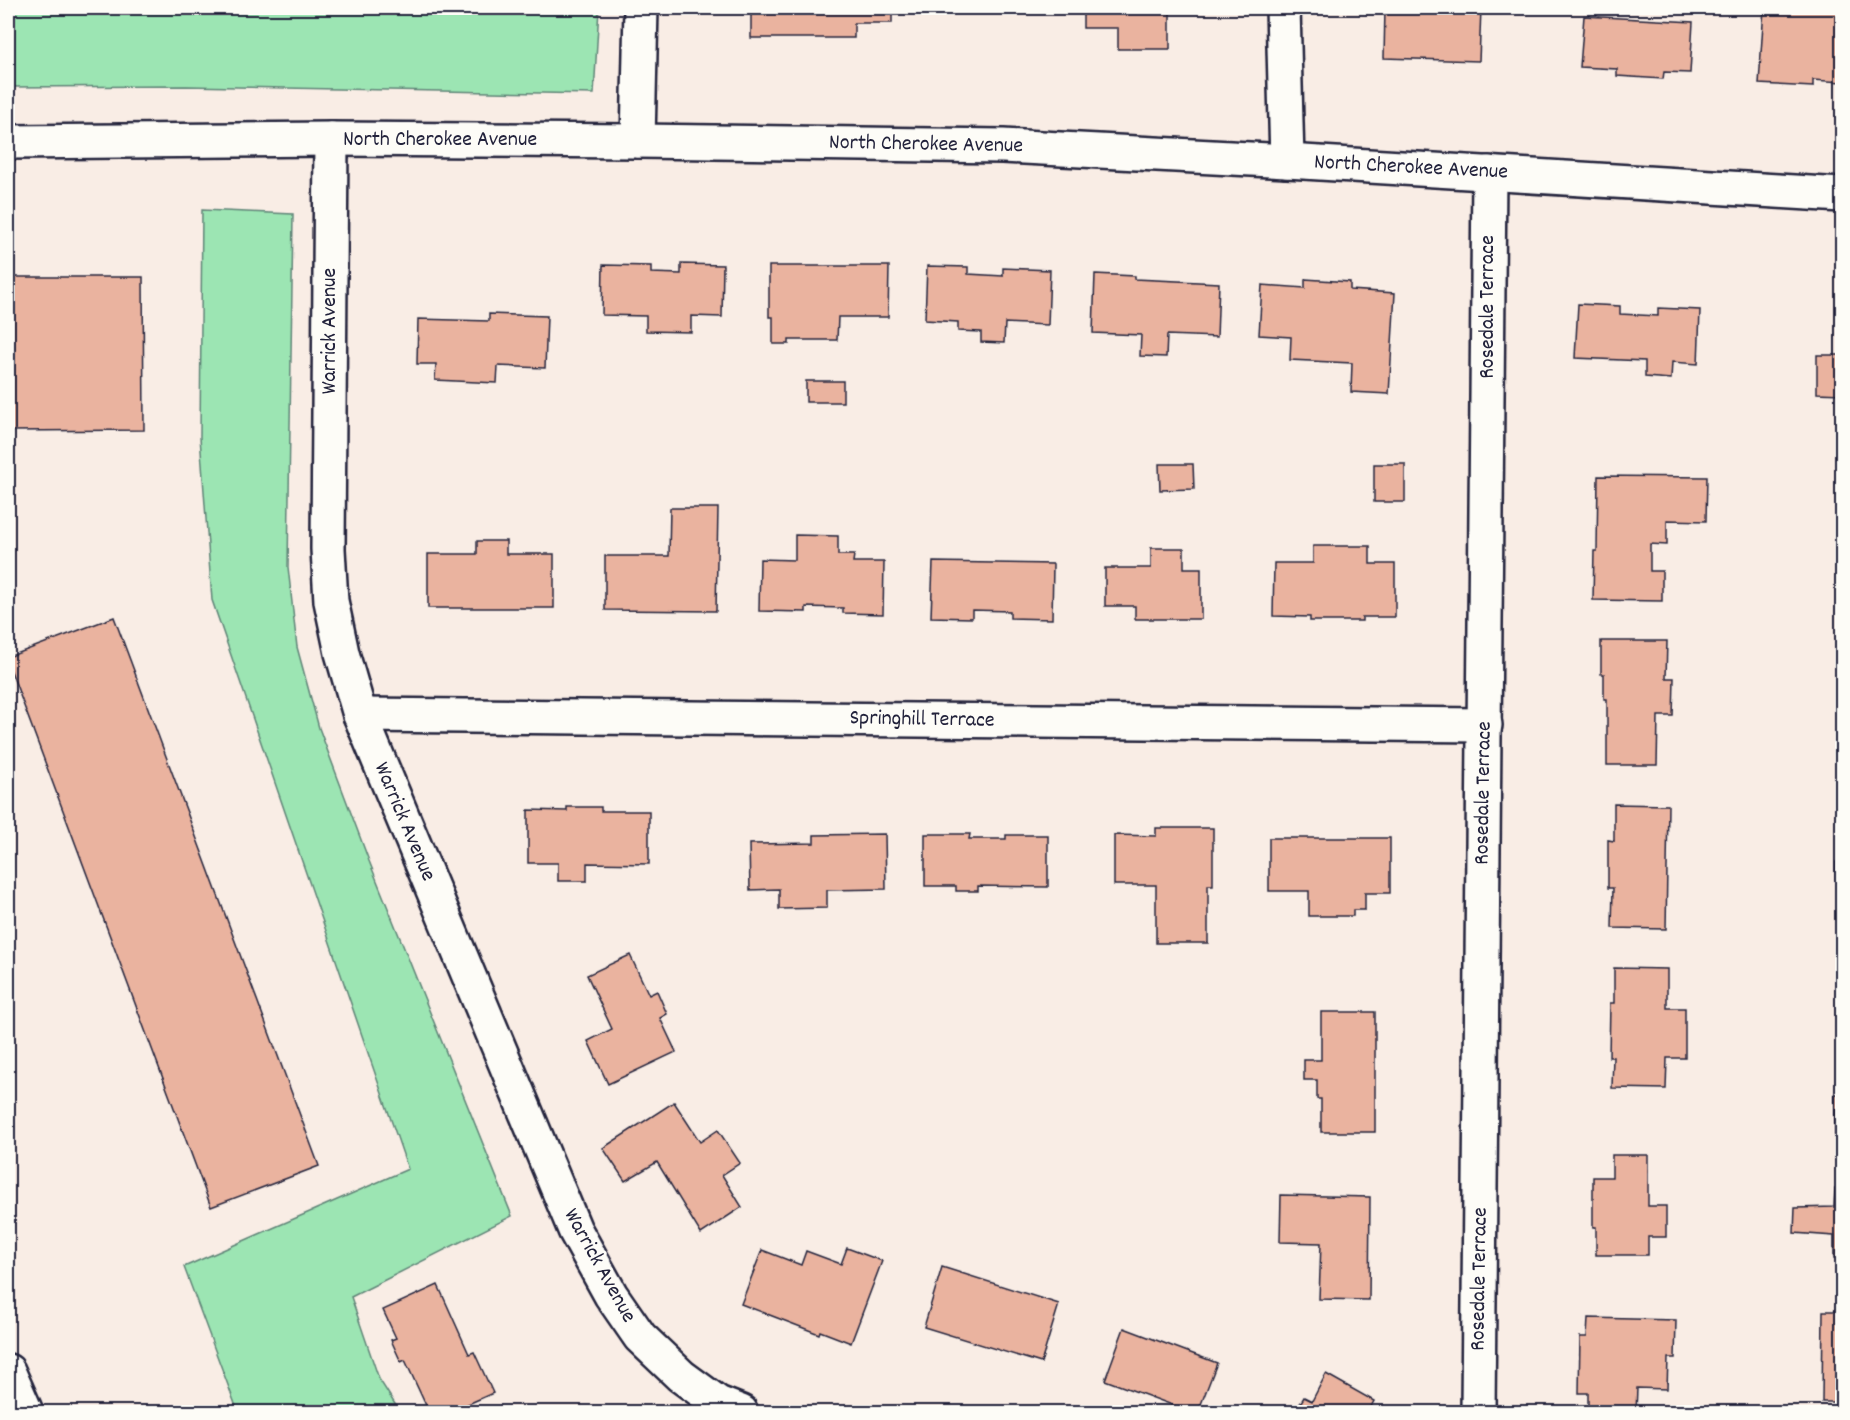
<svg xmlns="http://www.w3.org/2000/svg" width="1850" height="1420" viewBox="0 0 1850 1420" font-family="Dekko,sans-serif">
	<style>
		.green { fill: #9ce5b3; stroke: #5f8477; stroke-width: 1.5 }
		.building { fill: #eab39f; stroke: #22223b; stroke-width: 1.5 }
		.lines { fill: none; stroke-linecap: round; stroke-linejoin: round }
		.minor-casing { stroke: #22223b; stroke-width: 38 }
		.tertiary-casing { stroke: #22223b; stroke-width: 38 }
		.trunk-casing { stroke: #22223b; stroke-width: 38 }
		.minor { stroke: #fdfcf7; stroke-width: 33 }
		.tertiary { stroke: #fdfcf7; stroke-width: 33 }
		.trunk { stroke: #fdfcf7; stroke-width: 33 }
		.labels { text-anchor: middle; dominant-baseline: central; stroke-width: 5; stroke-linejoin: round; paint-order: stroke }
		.street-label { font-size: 22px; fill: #22223b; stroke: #fdfcf7 }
	</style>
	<rect width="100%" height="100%" fill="#f9ede5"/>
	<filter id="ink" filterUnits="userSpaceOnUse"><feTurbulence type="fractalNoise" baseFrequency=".0167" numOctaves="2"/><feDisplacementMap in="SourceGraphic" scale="12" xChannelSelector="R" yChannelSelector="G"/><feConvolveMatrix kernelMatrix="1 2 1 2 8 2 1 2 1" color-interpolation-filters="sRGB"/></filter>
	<g filter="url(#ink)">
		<g class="green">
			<polygon points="8,8 599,8 594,94 186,86 8,87"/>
			<polygon points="202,210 293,214 288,567 297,647 319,728 369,861 512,1216 351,1297 379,1379 400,1412 238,1412 184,1267 408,1169 212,600 200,437"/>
		</g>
		<g class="building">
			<polygon points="751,8 892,8 892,23 854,23 854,38 751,38"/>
			<polygon points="1083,8 1170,8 1170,49 1118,49 1118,28 1083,28"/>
			<polygon points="1385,8 1481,8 1479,61 1384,58"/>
			<polygon points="1764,8 1842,8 1842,82 1813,80 1813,87 1759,84"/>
			<polygon points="1584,16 1693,22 1690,73 1664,72 1663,79 1617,76 1617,69 1580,67"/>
			<polygon points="681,264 723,265 722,317 691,316 691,332 646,331 646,316 602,315 603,265 651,266 651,273 681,274"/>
			<polygon points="769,266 889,266 888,317 838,317 837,340 789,340 789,344 773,344 773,317 769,317"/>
			<polygon points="927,266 968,267 968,274 1003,276 1003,268 1050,270 1048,325 1005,323 1004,343 981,342 981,332 958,331 958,322 925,320"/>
			<polygon points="1095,274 1135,276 1135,279 1219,283 1217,337 1167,335 1166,357 1140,356 1141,335 1093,333"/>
			<polygon points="8,277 143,277 144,430 8,431"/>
			<polygon points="1305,279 1350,282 1350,290 1395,293 1389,394 1351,392 1352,363 1290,360 1291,337 1259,335 1262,285 1305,288"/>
			<polygon points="1578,304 1620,306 1620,314 1658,316 1658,308 1700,310 1698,364 1672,362 1671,379 1645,377 1645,361 1575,358"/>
			<polygon points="489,314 547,316 545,368 498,366 497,383 435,380 436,364 417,364 418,319 489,321"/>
			<polygon points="1817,355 1842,355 1842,394 1817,393"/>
			<rect x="806" y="381" width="37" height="21"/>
			<polygon points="1159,464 1193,464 1194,489 1160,490"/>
			<rect x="1374" y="464" width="31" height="38"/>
			<polygon points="1598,476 1707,477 1706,521 1667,520 1667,545 1650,544 1650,571 1662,571 1662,601 1593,600 1594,551 1597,551"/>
			<polygon points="670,508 718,508 716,611 605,610 605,556 669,556"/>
			<polygon points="795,535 838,536 838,555 854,555 853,562 884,562 883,614 843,613 843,608 806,607 806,612 759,611 760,559 795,560"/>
			<polygon points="477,541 506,541 506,554 554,554 554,608 428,608 428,554 477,554"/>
			<polygon points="1313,546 1370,546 1370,564 1395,564 1395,617 1362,617 1362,621 1310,621 1310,617 1273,616 1274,563 1313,563"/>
			<polygon points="1151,548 1184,548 1184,568 1201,568 1201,619 1135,619 1135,606 1105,606 1105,568 1151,568"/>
			<polygon points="933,562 1053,564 1052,619 1010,618 1010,611 972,610 972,618 931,617"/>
			<polygon points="114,617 319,1166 211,1207 8,663 8,657"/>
			<polygon points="1601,641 1667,641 1666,678 1674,678 1673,716 1658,716 1657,765 1607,765 1607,699 1604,699 1604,674 1601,674"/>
			<polygon points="1614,804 1668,805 1666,929 1612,928 1613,888 1608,888 1608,840 1614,841"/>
			<polygon points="567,807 601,807 601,811 649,811 649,864 587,863 587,881 558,881 558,863 528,863 528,810 567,811"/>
			<polygon points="1156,828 1213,828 1213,885 1208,885 1208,943 1156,943 1156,885 1114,885 1114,835 1156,836"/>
			<polygon points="885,834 886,889 827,890 827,908 779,909 779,889 750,890 749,844 814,843 814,835"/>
			<polygon points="925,834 970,834 969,839 1006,839 1006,835 1048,835 1048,887 978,886 978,891 956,891 956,886 925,886"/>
			<polygon points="1269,838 1390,838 1390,893 1365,893 1365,910 1353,910 1353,916 1309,916 1309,891 1269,891"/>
			<rect x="1836" y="862" width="6" height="44"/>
			<polygon points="630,955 649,995 657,991 667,1014 660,1018 676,1052 608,1084 588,1041 612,1029 587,975"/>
			<polygon points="1614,968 1667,969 1667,1008 1685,1008 1685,1058 1667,1058 1666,1089 1612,1088 1613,1057 1609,1057 1610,1003 1614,1003"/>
			<polygon points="1321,1012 1375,1012 1375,1132 1321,1132 1321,1099 1317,1099 1317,1080 1304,1080 1304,1060 1321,1060"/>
			<rect x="1835" y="1094" width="7" height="41"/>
			<polygon points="674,1102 700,1142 718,1130 740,1163 722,1175 742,1207 701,1234 657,1162 625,1181 603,1148"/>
			<polygon points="1612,1155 1648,1155 1648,1206 1666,1206 1666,1237 1648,1237 1648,1255 1596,1255 1596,1227 1593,1227 1593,1177 1612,1177"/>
			<polygon points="1835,1188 1842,1188 1842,1281 1837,1281 1838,1258 1834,1258 1834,1236 1794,1233 1795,1208 1834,1207"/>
			<polygon points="1281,1195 1370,1197 1369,1300 1319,1299 1321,1243 1280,1242"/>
			<polygon points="847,1248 882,1261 851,1343 820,1331 819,1334 741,1304 762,1250 801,1265 806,1251 841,1264"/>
			<polygon points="942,1267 1059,1304 1041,1363 924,1327"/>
			<polygon points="438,1285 469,1354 474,1352 493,1393 450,1412 429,1412 405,1360 401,1362 391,1340 396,1338 383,1310"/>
			<polygon points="1823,1311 1842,1311 1842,1402 1822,1402"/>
			<polygon points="1588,1318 1676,1320 1675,1358 1668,1358 1667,1389 1637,1388 1636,1412 1588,1412 1588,1393 1579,1393 1580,1337 1587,1337"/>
			<polygon points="1124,1328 1217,1363 1198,1412 1191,1412 1105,1380"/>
			<polygon points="1326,1374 1374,1401 1368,1412 1295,1412 1304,1397 1312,1401"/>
		</g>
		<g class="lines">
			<defs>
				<g id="minor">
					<polyline points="1283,8 1287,161"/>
					<polyline points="331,139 328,549 331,601 342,653 360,715 575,1230 611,1295 640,1337 681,1376 718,1403 741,1412"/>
					<polyline points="638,141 641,8"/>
					<polyline points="360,715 1485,725"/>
					<polyline points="1478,1412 1489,173"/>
				</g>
				<polyline id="tertiary" points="8,142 331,139 638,141 1003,146 1287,161 1842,195"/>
				<polyline id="trunk" points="8,1371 26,1412"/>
			</defs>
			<use href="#minor" class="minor-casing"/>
			<use href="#tertiary" class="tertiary-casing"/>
			<use href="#trunk" class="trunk-casing"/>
			<use href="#minor" class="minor"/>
			<use href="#tertiary" class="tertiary"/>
			<use href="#trunk" class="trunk"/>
		</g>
	</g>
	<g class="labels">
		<g class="street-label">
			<text x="440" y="140">North Cherokee Avenue</text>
			<text transform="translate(926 145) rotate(1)">North Cherokee Avenue</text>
			<text transform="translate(1411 168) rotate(3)">North Cherokee Avenue</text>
			<text transform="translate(1488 307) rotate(-90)">Rosedale Terrace</text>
			<text transform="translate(330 331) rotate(-90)">Warrick Avenue</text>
			<text transform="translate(922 720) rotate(1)">Springhill Terrace</text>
			<text transform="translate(1484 793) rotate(-89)">Rosedale Terrace</text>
			<text transform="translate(404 822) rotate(67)">Warrick Avenue</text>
			<text transform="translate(599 1266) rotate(61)">Warrick Avenue</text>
			<text transform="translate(1480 1279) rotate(-89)">Rosedale Terrace</text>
		</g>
	</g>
	<rect width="1850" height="1420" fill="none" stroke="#fdfcf7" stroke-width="30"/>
	<rect x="15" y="15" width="1820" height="1390" fill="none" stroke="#22223b" stroke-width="2" filter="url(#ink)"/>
</svg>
